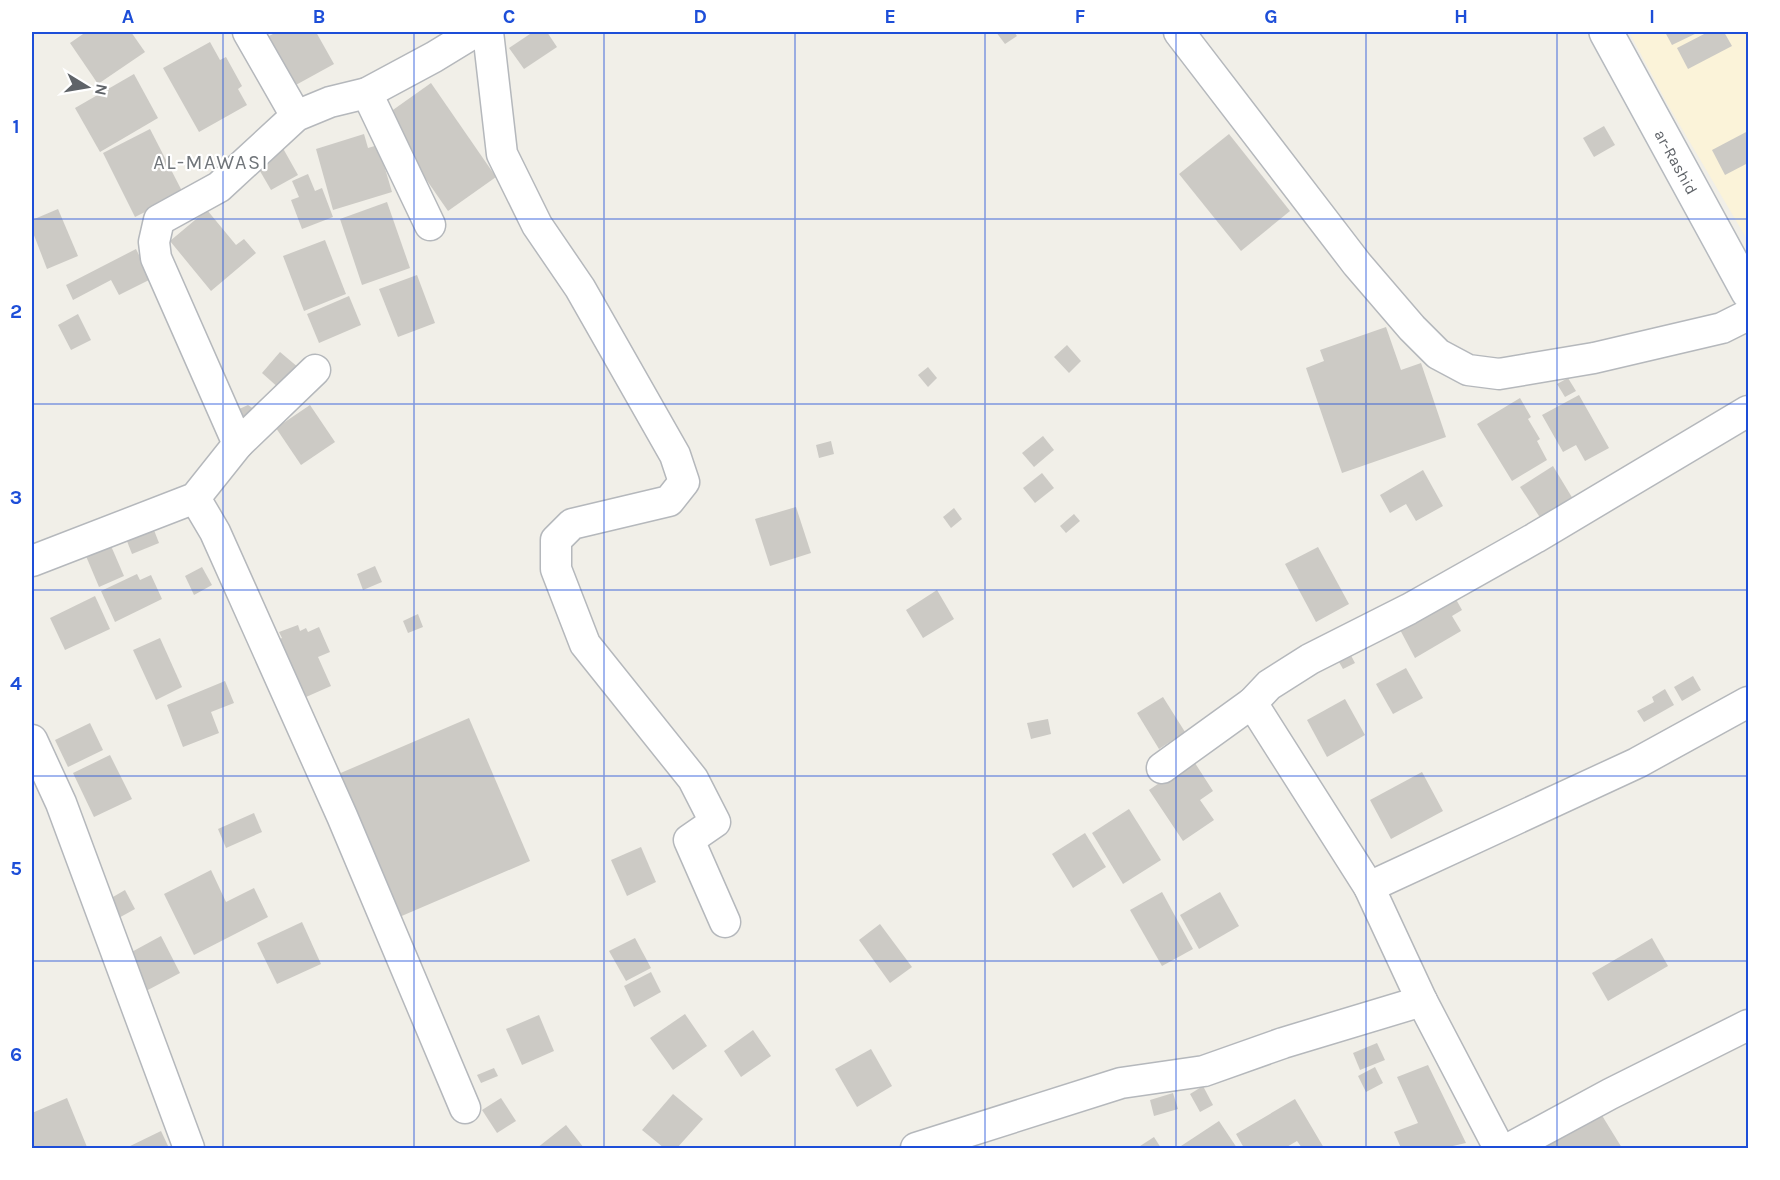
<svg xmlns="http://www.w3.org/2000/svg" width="1780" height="1180" viewBox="0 0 1780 1180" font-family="Karla,sans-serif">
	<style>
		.sand { fill: #fbf3d9 }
		.building { fill: #cccac5 }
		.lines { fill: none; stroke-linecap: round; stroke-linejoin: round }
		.street-casing { stroke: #b5b8bc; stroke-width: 33 }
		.secondary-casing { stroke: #b6babf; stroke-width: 36 }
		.street { stroke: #fff; stroke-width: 30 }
		.secondary { stroke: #fff; stroke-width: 33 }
		.grid { fill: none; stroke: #1d4ed8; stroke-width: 1.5; stroke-opacity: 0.55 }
		.labels { text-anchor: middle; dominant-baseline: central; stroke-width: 4.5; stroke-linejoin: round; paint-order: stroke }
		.street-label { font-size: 16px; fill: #5f6368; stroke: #fff }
		.quarter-label { font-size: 20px; letter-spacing: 1.5px; fill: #70757a; stroke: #fff }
		.neatline { fill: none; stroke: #1d4ed8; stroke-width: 2 }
		.grid-label { font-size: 20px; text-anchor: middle; font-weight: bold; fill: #1d4ed8 }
	</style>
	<rect width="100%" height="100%" fill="#f1efe8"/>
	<polygon class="sand" points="1629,32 1748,32 1748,241 1668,105"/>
	<g class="building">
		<polygon points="86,32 131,32 145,52 98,84 70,43"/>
		<polygon points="277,32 316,32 334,64 294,86 267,37"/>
		<polygon points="533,32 547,32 557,47 524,69 509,48"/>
		<polygon points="996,32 1014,32 1017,36 1005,44"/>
		<polygon points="1665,32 1699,32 1672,45"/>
		<polygon points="1708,32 1724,32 1732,46 1688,69 1677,48"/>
		<polygon points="210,42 220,60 226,57 242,86 238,89 247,105 199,132 163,68"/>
		<polygon points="134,74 158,118 100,152 75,108"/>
		<polygon points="431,83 496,177 448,211 383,117"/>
		<polygon points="1604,126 1615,145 1594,157 1583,138"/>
		<polygon points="150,129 183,193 135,217 103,153"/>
		<polygon points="1748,131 1748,163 1725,175 1712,150"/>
		<polygon points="364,134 368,148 378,145 392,192 333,210 316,149"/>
		<polygon points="1229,134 1290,211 1241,251 1179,174"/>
		<polygon points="280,143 298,175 271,190 253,159"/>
		<polygon points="308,174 315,191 322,188 333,217 302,229 291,200 299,197 292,181"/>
		<polygon points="387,202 410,268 362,285 340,219"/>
		<polygon points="58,209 78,256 47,269 32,230 32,220"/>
		<polygon points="207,210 236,245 244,239 256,253 211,291 170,241"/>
		<polygon points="325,240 346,294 304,311 283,256"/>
		<polygon points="136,249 151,279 119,295 111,280 73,300 66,285"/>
		<polygon points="417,275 435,323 398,337 379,289"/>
		<polygon points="349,296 361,325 319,343 307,314"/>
		<polygon points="78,314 91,340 71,350 58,325"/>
		<polygon points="1386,327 1401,370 1421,363 1446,437 1342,473 1306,368 1324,361 1320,350"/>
		<polygon points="1067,345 1081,361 1069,373 1054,357"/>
		<polygon points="280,352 299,368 280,389 262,373"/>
		<polygon points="928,367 937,378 928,387 918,375"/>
		<polygon points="1568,378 1576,391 1565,397 1557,384"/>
		<polygon points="1579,395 1609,448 1585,461 1576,445 1563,452 1542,415"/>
		<polygon points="1520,398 1531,417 1528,419 1540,439 1537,441 1547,460 1512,481 1477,424"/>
		<polygon points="248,405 261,414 244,428 237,410"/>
		<polygon points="310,405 335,442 301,465 276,428"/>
		<polygon points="1043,436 1054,450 1034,467 1022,453"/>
		<polygon points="831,441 834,454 819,458 816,445"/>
		<polygon points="1553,466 1573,499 1541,519 1520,487"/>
		<polygon points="1423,470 1443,506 1416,521 1406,504 1390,513 1380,495"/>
		<polygon points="1042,473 1054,488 1035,503 1023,488"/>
		<polygon points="796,507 811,553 770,566 755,519"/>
		<polygon points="954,508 962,519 951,528 943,517"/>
		<polygon points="1074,514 1080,521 1066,533 1060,526"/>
		<polygon points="152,525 159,543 132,554 125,536"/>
		<polygon points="108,539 124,576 99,587 83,549"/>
		<polygon points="1318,547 1349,604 1316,622 1285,564"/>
		<polygon points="375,566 382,582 363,590 357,574"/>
		<polygon points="202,567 212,585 194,595 185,576"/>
		<polygon points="137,574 140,580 151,575 162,599 115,622 101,591"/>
		<polygon points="937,590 954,619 923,638 906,610"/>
		<polygon points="1453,594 1462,610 1452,616 1461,631 1415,658 1398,626"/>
		<polygon points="95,596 110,629 65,650 50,618"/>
		<polygon points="418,614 423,627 408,633 403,621"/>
		<polygon points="298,625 300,631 306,628 308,632 319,627 330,652 318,657 331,686 306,697 303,689 295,693 273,642 282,638 279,632"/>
		<polygon points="160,638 182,687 156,700 133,650"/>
		<polygon points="1347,648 1355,663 1343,669 1335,655"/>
		<polygon points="1406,668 1423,698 1393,714 1376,684"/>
		<polygon points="1693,676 1701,690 1682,701 1674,687"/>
		<polygon points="225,681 234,703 211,712 219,733 183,747 167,705"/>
		<polygon points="1665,689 1674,705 1644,722 1637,711 1654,702 1652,697"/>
		<polygon points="1163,697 1185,732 1159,749 1137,713"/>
		<polygon points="1345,699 1365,735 1327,757 1307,720"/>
		<polygon points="469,718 530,861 397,918 336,775"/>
		<polygon points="1048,719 1051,734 1031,739 1027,723"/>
		<polygon points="90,723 103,750 68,767 55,740"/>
		<polygon points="110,755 132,799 94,817 73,773"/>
		<polygon points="1193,760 1213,791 1200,800 1214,820 1183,841 1149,790"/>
		<polygon points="1422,772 1443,811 1391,839 1370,800"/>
		<polygon points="1129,809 1161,860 1123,884 1092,833"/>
		<polygon points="254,813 262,832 226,848 218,829"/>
		<polygon points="1085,833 1106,867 1073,888 1052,854"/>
		<polygon points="641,847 656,882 627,896 611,860"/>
		<polygon points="211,870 226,902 254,888 268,917 194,955 164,894"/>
		<polygon points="125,890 135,909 115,920 106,901"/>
		<polygon points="1162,892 1193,949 1162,966 1130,910"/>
		<polygon points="1220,892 1239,926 1199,949 1180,915"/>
		<polygon points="302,922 321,964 277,984 257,943"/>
		<polygon points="880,924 912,967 890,983 859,940"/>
		<polygon points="161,936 180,973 146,991 128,954"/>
		<polygon points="635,938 651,968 626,981 609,951"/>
		<polygon points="1652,938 1668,966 1608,1001 1592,973"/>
		<polygon points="651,972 661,992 634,1007 624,986"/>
		<polygon points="685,1014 707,1046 673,1070 650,1038"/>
		<polygon points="539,1015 554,1051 522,1065 506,1029"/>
		<polygon points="753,1030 771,1056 741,1077 724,1051"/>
		<polygon points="1377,1043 1385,1060 1360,1070 1353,1053"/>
		<polygon points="871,1049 892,1086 857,1107 835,1069"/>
		<polygon points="1428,1065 1466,1143 1444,1148 1401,1148 1394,1132 1418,1123 1397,1077"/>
		<polygon points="1375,1067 1383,1083 1366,1092 1358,1076"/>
		<polygon points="494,1068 498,1076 481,1083 477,1075"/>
		<polygon points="1203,1086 1213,1105 1200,1112 1190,1094"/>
		<polygon points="1173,1093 1178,1109 1154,1116 1150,1100"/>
		<polygon points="673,1094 703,1119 677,1148 664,1148 642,1130"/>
		<polygon points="67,1098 87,1147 32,1148 32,1113"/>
		<polygon points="501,1098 516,1121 497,1133 482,1110"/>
		<polygon points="1295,1099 1324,1148 1302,1148 1297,1141 1285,1148 1244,1148 1236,1134"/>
		<polygon points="1598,1109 1622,1148 1534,1148"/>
		<polygon points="1219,1121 1237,1148 1183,1148 1181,1146"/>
		<polygon points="566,1125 584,1148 537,1148"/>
		<polygon points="161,1131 169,1148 126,1148"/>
		<polygon points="1154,1137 1161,1148 1137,1148"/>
	</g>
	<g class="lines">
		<defs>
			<g id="street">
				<polyline points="248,32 296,116"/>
				<polyline points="488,32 502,154 537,225 580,288 675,455 684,482 669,501 572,524 556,540 556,569 585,644 693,779 715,822 689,840 725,922"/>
				<polyline points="1179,32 1357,264 1412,328 1438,354 1468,370 1499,374 1594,358 1722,328 1748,315"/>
				<polyline points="367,93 430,225"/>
				<polyline points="238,444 156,258 154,242 159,220 219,187 296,116 330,102 367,93 434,57 475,32"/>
				<polyline points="195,498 215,532 342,816 465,1108"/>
				<polyline points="32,561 195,498 238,444 315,370"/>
				<polyline points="1252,703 1369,887 1422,1001 1499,1148"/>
				<polyline points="32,740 61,803 189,1148"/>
				<polyline points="1162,768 1252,703 1269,685 1310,659 1409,609 1535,538 1748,411"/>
				<polyline points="1369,887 1637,763 1748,702"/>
				<polyline points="916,1148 1121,1083 1204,1071 1283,1043 1422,1001"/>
				<polyline points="1510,1148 1610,1094 1748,1025"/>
			</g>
			<polyline id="secondary" points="1606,32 1748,292"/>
		</defs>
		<use href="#street" class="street-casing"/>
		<use href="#secondary" class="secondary-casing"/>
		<use href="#street" class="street"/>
		<use href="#secondary" class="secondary"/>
	</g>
	<path class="grid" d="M223,32V1148M414,32V1148M604,32V1148M795,32V1148M985,32V1148M1176,32V1148M1366,32V1148M1557,32V1148M32,219H1748M32,404H1748M32,590H1748M32,776H1748M32,961H1748"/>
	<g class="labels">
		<g class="street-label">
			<text transform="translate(1676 162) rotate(61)">ar-Rashid</text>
		</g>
		<g class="quarter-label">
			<text x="211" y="162">AL-MAWASI</text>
		</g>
	</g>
	<rect width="1780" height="1180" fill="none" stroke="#ffffff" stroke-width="66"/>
	<g transform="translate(87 87) rotate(101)" stroke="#ffffff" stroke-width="4.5" paint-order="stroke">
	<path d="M0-4.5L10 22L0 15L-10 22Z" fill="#5f6368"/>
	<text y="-9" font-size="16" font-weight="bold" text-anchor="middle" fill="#5f6368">N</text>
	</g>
	<rect x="33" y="33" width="1714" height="1114" class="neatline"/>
	<g class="grid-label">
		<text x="128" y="23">A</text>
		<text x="319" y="23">B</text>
		<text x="509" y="23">C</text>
		<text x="700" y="23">D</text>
		<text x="890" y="23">E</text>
		<text x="1080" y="23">F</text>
		<text x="1271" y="23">G</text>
		<text x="1461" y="23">H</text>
		<text x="1652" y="23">I</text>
		<text x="16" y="133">1</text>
		<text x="16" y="318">2</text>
		<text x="16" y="504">3</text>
		<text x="16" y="690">4</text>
		<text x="16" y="875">5</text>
		<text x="16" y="1061">6</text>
	</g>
</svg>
